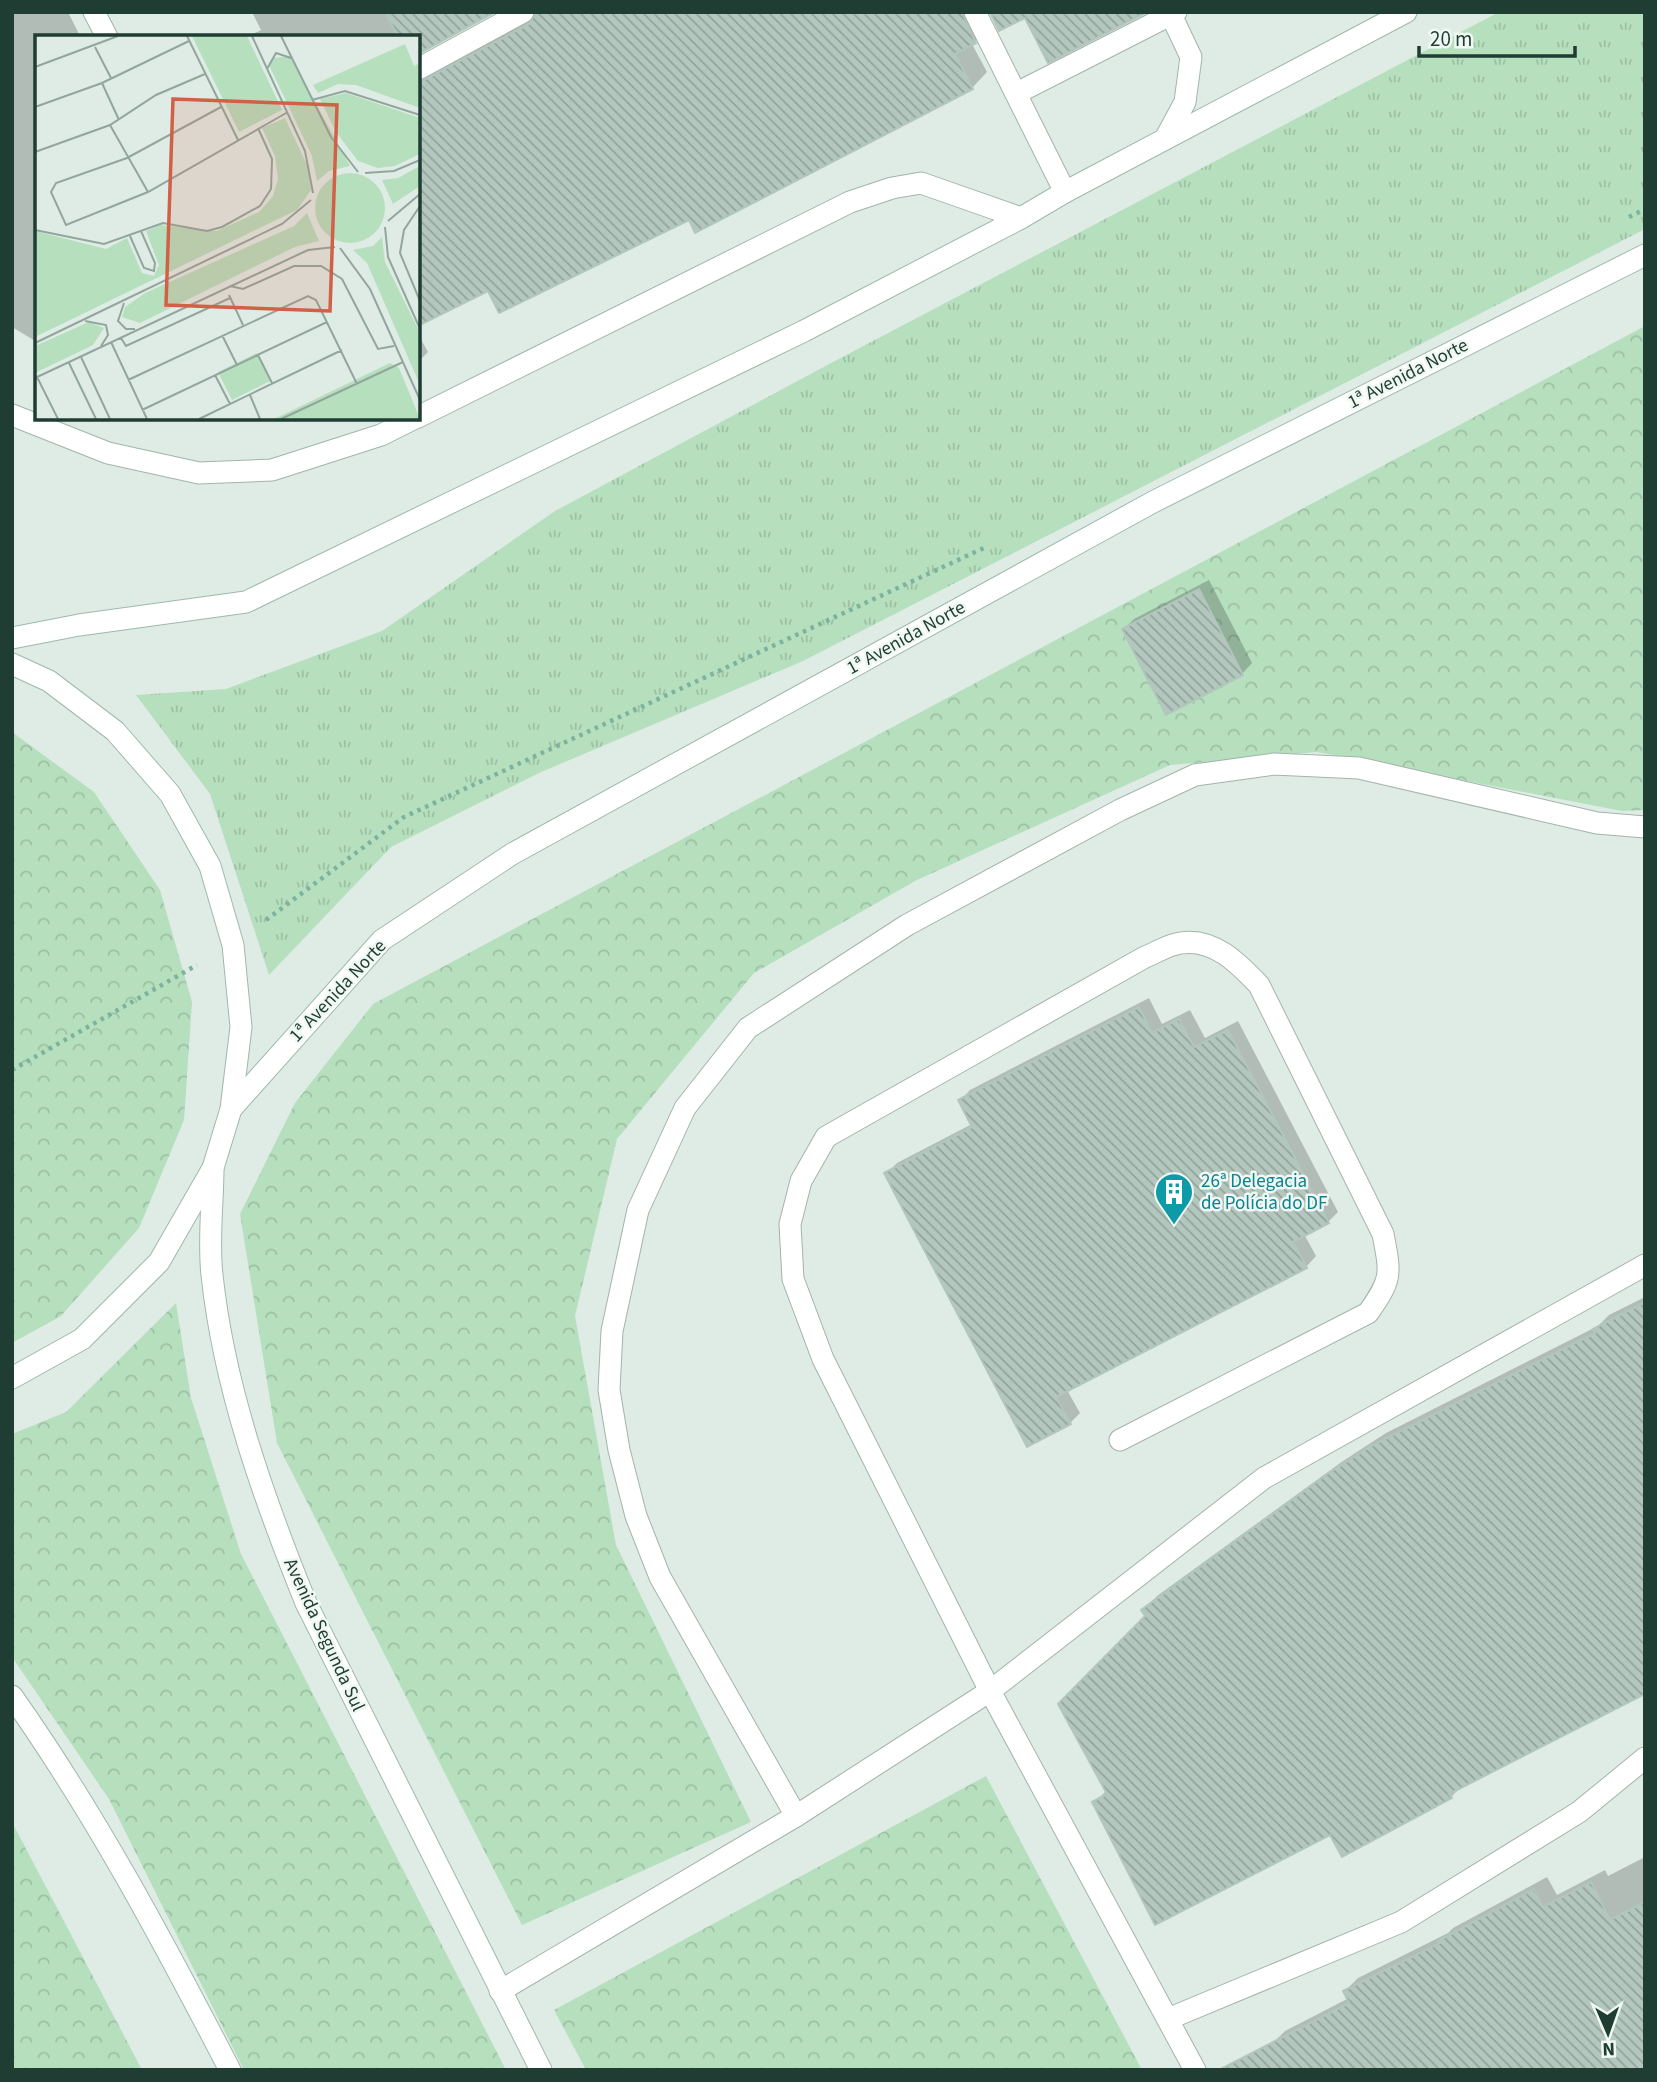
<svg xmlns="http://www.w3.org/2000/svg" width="1657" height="2082" viewBox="0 0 1657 2082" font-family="'Source Sans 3',sans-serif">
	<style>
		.grass { fill: url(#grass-tufts) }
		.park { fill: url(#park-crowns) }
		.shadow { fill: #0003 }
		.building { fill: url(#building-back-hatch); stroke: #b1c6bc; stroke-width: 2 }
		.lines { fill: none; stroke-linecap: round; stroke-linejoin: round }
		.lane-casing { stroke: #a2b4ac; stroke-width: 23 }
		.street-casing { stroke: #a2b4ac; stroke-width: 23 }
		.secondary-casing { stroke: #9db9ad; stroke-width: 23 }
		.path { stroke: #7cb29e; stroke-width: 4.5; stroke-dasharray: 3.5 5; stroke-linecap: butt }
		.lane { stroke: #fff; stroke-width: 21 }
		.street { stroke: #fff; stroke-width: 21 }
		.secondary { stroke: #fff; stroke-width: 21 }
		.labels { text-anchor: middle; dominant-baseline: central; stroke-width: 5; stroke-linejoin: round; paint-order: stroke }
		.street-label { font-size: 19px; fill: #1f3d33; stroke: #f0f8f3 }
		.culture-label { font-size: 19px; fill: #0d838f; stroke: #f0f8f3; text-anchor: start }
		.inset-road { fill: none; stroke: #92a69e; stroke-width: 2 }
		.view { fill: #d16146; fill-opacity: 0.15; stroke: #d16146; stroke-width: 3.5 }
		.inset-edge { fill: none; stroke: #1f3d33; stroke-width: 3.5 }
	</style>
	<defs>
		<pattern id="grass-tufts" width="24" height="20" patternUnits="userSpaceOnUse" patternTransform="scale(1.75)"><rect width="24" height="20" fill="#b6dfbe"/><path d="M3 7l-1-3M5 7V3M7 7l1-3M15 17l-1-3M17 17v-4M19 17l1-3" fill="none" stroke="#9cc0a4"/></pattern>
		<pattern id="park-crowns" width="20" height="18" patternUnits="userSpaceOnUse" patternTransform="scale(1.75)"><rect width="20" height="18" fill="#b6dfbe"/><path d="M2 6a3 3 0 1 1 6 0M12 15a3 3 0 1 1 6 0" fill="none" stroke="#9cc0a4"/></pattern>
		<pattern id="building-back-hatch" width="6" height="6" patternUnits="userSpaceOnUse" patternTransform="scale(1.75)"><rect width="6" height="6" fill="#b4c7be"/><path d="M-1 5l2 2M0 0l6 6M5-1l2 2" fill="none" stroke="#92a39b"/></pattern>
	</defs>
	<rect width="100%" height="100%" fill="#dfece5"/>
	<polygon class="grass" points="1499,12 1645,12 1645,229 803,661 539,773 391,847 269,975 210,794 136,695 226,689 382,631 555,511 833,362"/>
	<g class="park">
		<polygon points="1645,326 1645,810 1622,811 1317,752 1170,765 917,880 754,973 617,1139 575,1316 616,1545 751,1822 522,1925 277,1443 240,1214 295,1103 373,1004"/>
		<polygon points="12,732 94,792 160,890 192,1002 184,1120 139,1228 61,1316 12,1343"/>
		<polygon points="176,1303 191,1398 241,1554 506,2070 244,2070 109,1799 12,1657 12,1434 66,1412"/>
		<polygon points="986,1776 1142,2070 586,2070 554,2010"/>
		<polygon points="12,1822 142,2070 12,2070"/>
	</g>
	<g class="shadow">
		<polygon points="12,12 68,12 79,34 77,37 37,37 37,342 12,327"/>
		<polygon points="252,12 492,12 420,53 422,61 441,66 536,14 536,12 984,12 990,27 972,44 987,72 972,88 689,218 489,289 418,324 418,37 247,37 261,30"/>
		<polygon points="418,334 428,352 418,362"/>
		<polygon points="1209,580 1252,663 1242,674 1124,629 1134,619"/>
		<polygon points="1149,998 1162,1024 1190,1010 1205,1038 1238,1021 1338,1212 1328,1222 1304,1234 1316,1256 1306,1267 1067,1390 1080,1413 1070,1423 887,1173 897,1163 972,1124 960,1101 970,1090"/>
		<polygon points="1645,1297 1645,1688 1463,1785 1451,1797 1331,1832 1094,1803 1107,1790 1147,1616 1143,1610 1157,1596 1343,1461 1386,1433 1598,1326 1609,1315"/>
		<polygon points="1645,1857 1645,2070 1272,2044 1285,2031 1349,1998 1345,1991 1358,1978 1448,1933 1453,1928 1547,1877 1557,1895 1605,1870 1608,1876"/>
	</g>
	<g class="building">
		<polygon points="385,12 495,12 418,54 418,37 398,37"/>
		<polygon points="536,12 962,12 976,43 955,54 973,89 695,233 689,220 499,313 488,291 418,326 420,82 529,24"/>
		<polygon points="990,12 1147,12 1048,63 1025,18 999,31"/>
		<polygon points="1199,589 1243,675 1166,715 1122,629"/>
		<polygon points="1139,1007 1152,1033 1179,1019 1194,1047 1228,1030 1329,1223 1293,1242 1307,1268 1056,1397 1071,1424 1027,1447 884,1173 972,1127 958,1100"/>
		<polygon points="1645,1302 1645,1694 1449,1794 1452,1798 1342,1857 1330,1835 1155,1925 1092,1802 1107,1794 1058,1704 1145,1616 1141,1610 1327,1474 1371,1446 1595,1333 1593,1329"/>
		<polygon points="1591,1882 1610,1920 1645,1902 1645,2070 1219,2070 1349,2003 1343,1991 1440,1943 1438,1941 1534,1889 1543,1907"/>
	</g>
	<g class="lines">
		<defs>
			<path id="lane" d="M990,1691L823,1359L793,1279L790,1224L801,1181L826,1137L1145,957C1156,953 1169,944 1181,943C1214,938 1238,963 1259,985L1383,1234C1391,1275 1392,1279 1368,1313L1120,1440"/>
			<g id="street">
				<polyline points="94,12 107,37"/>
				<polyline points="975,12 1065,192"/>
				<polyline points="418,69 523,12"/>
				<polyline points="1017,93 1176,12"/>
				<polyline points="1165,139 1185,102 1191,57 1171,15"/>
				<polyline points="12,415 108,453 199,473 272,470 381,435 415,418"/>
				<polyline points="418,417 850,202 892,188 921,183 1021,218"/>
				<polyline points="990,1691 1195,2070"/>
				<polyline points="796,1816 660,1577 636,1516 619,1450 609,1390 612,1331 638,1210 685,1108 748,1028 907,925 1120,810 1195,775 1274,764 1359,768 1597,823 1645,827"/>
				<polyline points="500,1991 796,1816 990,1691 1264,1478 1645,1265"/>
				<polyline points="1168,2019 1401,1922 1579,1812 1645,1758"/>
			</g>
			<g id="secondary">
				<polyline points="12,638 79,625 246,602 804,331 1021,218 1065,192 1406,12"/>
				<polyline points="12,664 49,681 115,731 170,794 210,866 233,945 241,1027 231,1109 213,1168 159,1262 82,1339 12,1378"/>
				<polyline points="231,1109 382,940 512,854 1153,502 1645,255"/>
				<path d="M213,1168C213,1202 208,1240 212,1275C224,1388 264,1499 306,1603L541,2070"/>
				<path d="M12,1696C96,1815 163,1941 230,2070"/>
			</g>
		</defs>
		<use href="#lane" class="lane-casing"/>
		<use href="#street" class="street-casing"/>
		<use href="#secondary" class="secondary-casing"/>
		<g class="path">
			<polyline points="1629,217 1645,209"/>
			<polyline points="266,920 404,817 986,547"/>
			<polyline points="12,1070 197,965"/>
		</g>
		<use href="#lane" class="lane"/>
		<use href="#street" class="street"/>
		<use href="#secondary" class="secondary"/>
	</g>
	<defs>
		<symbol id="building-pin" viewBox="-11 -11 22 30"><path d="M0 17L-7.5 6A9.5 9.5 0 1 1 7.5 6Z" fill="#0f9aa8" stroke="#f0f8f3"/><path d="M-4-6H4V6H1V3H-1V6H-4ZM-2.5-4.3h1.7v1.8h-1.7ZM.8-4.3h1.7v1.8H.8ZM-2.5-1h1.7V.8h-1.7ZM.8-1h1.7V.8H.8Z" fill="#fff"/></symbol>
	</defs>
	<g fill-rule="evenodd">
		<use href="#building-pin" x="1152" y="1170" width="44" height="60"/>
	</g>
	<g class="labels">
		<g class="street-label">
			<text transform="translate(1408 374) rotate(-27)">1ᵃ Avenida Norte</text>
			<text transform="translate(906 638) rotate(-29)">1ᵃ Avenida Norte</text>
			<text transform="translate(338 991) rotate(-47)">1ᵃ Avenida Norte</text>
			<text transform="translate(324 1635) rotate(65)">Avenida Segunda Sul</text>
		</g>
		<g class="culture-label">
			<text x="1201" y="1181">26ª Delegacia<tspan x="1201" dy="22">de Polícia do DF</tspan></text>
		</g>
	</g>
	<g transform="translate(35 35)">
		<rect width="385" height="385" fill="#dfece5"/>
		<path d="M272,178L284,206L260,212L105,288L87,282L90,272L110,258L259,191Z" fill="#b6dfbe"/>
		<path d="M157,1H212L247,75L204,97ZM370,9L379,31L385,28V73L321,50L303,49L283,58L278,50ZM255,21L315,131L294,136L282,146L277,121L234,30L238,23ZM311,58L385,83V119L360,131L343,133L323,126L301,97L285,64ZM250,83L273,132L276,155L262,175L0,302V196L71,214L92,203L107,238L119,241L124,230L111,196L126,190L182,196L224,177L238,161L243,144L240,121L227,93ZM385,131V151L358,169L347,145L363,143ZM280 173a35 35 0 1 1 70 0a35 35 0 1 1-70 0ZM347,202L350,227L385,298V350L332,228L318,215L338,211ZM54,287L69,293L58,310L0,338V311ZM222,318L235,346L197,365L183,337ZM355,328L364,333L385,384H239Z" fill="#b6dfbe"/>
		<path d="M221,336L227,349L204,359L198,347Z" fill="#b6dfbe"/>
		<path class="inset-road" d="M152,1L203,105M217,1L270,116L278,158M246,1L296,102L323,137M60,12L76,43M0,32L83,1M232,34L241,18L256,23M67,48L84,85M277,65L310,56L385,80M0,72L67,48L154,6M186,72L92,123L21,148L16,157L31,190L113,157L253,77M75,90L113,157M0,117L75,90L121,60L170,39M330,138L359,136L385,125M385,171L369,195L365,218L385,266M353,186L385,159M350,192L353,222L385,294M0,195L69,209L128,188L172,196L187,192L225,171L236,154L237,124L223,93M95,201L109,233L119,236L120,228L106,196M305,213L335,254L385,365M195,251L208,254L259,231H286L307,244L343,314L359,311M194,260L208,290M89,268L83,286L91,294H100M50,286L71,290L73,300L66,311M187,300L202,330M86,303L91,311L195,263M76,307L112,384M0,308L247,189L276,165M223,320L237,348M46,322L75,384M34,328L61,384M180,340L195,369M2,342L23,384M0,343L273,215L300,212M93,345L273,261L281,265L322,349M215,360L225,384M107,375L292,287M164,384L307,315M246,384L368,327"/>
		<path class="view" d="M138,64L302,70L295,276L131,270Z"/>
		<rect width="385" height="385" class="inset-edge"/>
	</g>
	<rect width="1657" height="2082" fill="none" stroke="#1f3d33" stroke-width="28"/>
	<g transform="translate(1608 2033) rotate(178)" stroke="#f0f8f3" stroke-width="5" paint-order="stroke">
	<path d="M0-5L12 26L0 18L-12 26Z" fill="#1f3d33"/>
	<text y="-10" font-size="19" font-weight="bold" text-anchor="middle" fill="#1f3d33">N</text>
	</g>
	<path d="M1419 46v10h156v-10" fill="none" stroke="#1f3d33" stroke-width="3.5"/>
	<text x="1430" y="46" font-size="21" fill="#1f3d33" stroke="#f0f8f3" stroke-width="5" paint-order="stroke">20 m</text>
</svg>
